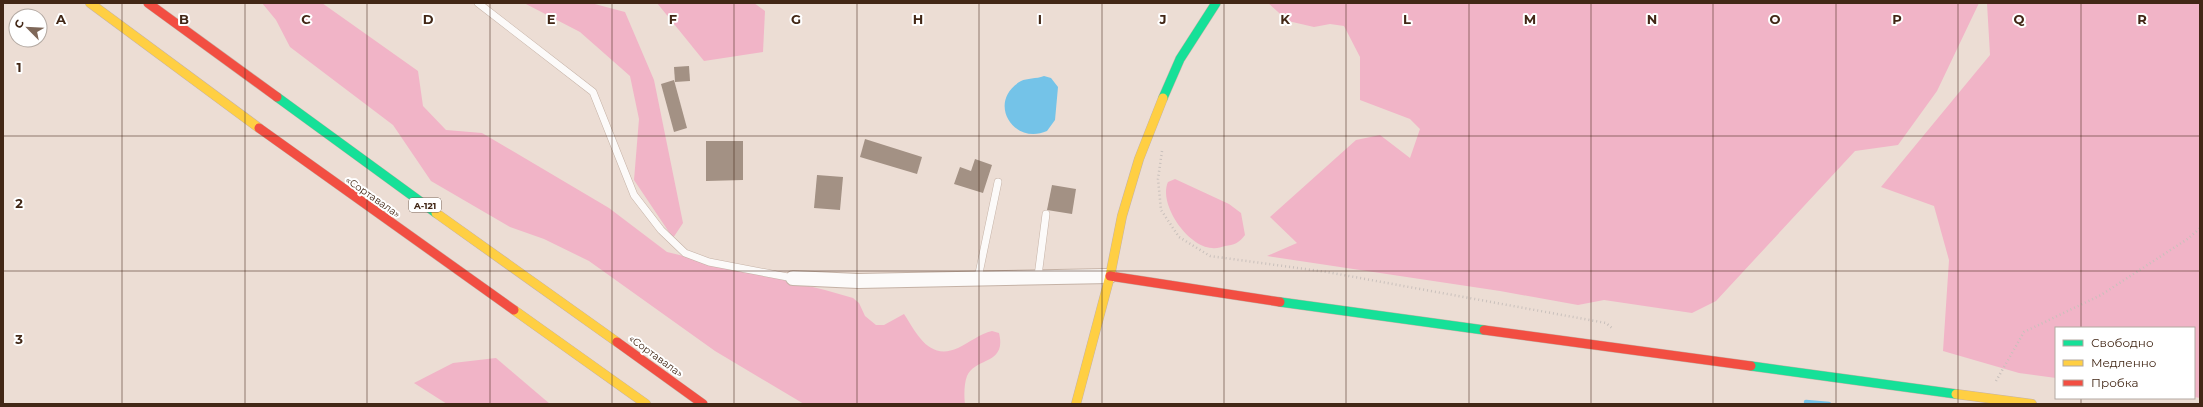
<svg xmlns="http://www.w3.org/2000/svg" width="2203" height="407" viewBox="0 0 2203 407" font-family="Montserrat,sans-serif">
	<style>
		.green { fill: #f1b4c7 }
		.water { fill: #74c3e8 }
		.lines { fill: none; stroke-linecap: round; stroke-linejoin: round }
		.stream { stroke: #74c3e8; stroke-width: 4.5 }
		.building { fill: #a39184 }
		.lane-casing { stroke: #c5b2a6; stroke-width: 8 }
		.street-casing { stroke: #c5b2a6; stroke-width: 16 }
		.fast-casing { stroke: #c5b2a6; stroke-width: 10 }
		.slow-casing { stroke: #c5b2a6; stroke-width: 10 }
		.jam-casing { stroke: #c5b2a6; stroke-width: 10 }
		.path { stroke: #c9c0bc; stroke-width: 2.5; stroke-dasharray: 1 3; stroke-linecap: butt }
		.lane { stroke: #fcfaf9; stroke-width: 7 }
		.street { stroke: #fcfaf9; stroke-width: 14 }
		.fast { stroke: #16e098; stroke-width: 9 }
		.slow { stroke: #ffcf43; stroke-width: 9 }
		.jam { stroke: #f24e42; stroke-width: 9 }
		.grid { fill: none; stroke: #422716; stroke-width: 1; stroke-opacity: 0.55 }
		.labels { text-anchor: middle; dominant-baseline: central; stroke-width: 4; stroke-linejoin: round; paint-order: stroke }
		.shield { fill: #fff; stroke: #7b685c; stroke-width: 1 }
		.shield-label { font-size: 9px; font-weight: bold; fill: #422716 }
		.street-label { font-size: 10px; fill: #422716; stroke: #fff }
		.grid-label { font-size: 13px; text-anchor: middle; font-weight: bold; fill: #422716; stroke: #fff; stroke-width: 4; stroke-linejoin: round; paint-order: stroke }
	</style>
	<rect width="100%" height="100%" fill="#ecddd4"/>
	<g class="green">
		<path d="M262,3H322L418,71L423,106L446,130L482,133L609,208L667,252L825,290L853,298L859,303L865,316L876,325H884L904,314C917,334 929,361 958,348C970,342 980,334 992,331L999,333C1007,365 975,357 967,376C964,384 964,396 965,404H804L715,351L589,261L544,239L510,227L431,181L393,125L290,47L276,20Z"/>
		<polygon points="524,3 591,3 625,12 654,80 683,223 673,238 634,180 639,119 630,76 580,32"/>
		<polygon points="657,3 754,3 765,11 763,52 704,61"/>
		<polygon points="1268,3 1979,3 1937,91 1898,145 1855,151 1716,301 1692,313 1604,300 1578,305 1500,291 1267,256 1297,243 1270,217 1356,140 1380,135 1410,158 1420,129 1410,119 1360,100 1360,57 1344,26 1330,24 1314,27 1288,21"/>
		<polygon points="1987,3 2200,3 2200,398 2194,397 2194,328 2056,328 2056,378 2019,373 1943,351 1949,260 1934,206 1881,187 1990,55"/>
		<path d="M1175,179L1229,204L1241,213L1245,235C1239,243 1234,245 1225,246C1221,247 1216,249 1212,248C1188,247 1158,204 1168,182Z"/>
		<polygon points="496,358 550,404 447,404 414,383 453,363"/>
	</g>
	<path class="water" d="M1044,76L1051,78L1058,87L1055,120L1047,131C1013,146 986,101 1021,81C1027,78 1036,79 1044,76Z"/>
	<g class="lines">
		<polyline class="stream" points="1806,402 1829,404"/>
	</g>
	<g class="building">
		<polygon points="689,66 690,81 675,82 674,67"/>
		<polygon points="674,80 687,128 674,132 661,84"/>
		<polygon points="865,139 922,157 917,174 860,157"/>
		<polygon points="706,141 743,141 743,180 706,181"/>
		<polygon points="975,159 992,165 983,193 954,184 960,167 971,171"/>
		<polygon points="817,175 843,177 840,210 814,208"/>
		<polygon points="1052,185 1076,189 1072,214 1047,210"/>
	</g>
	<g class="lines">
		<defs>
			<g id="lane">
				<polyline points="478,3 593,92 634,195 661,230 685,253 709,262 793,278"/>
				<polyline points="1038,276 1046,214"/>
				<polyline points="978,278 998,182"/>
			</g>
			<polyline id="street" points="793,278 858,281 1110,276"/>
			<g id="fast">
				<polyline points="277,97 436,213"/>
				<polyline points="1163,98 1180,59 1216,3"/>
				<polyline points="1280,302 1484,330"/>
				<polyline points="1751,366 1956,394"/>
			</g>
			<g id="slow">
				<polyline points="90,3 259,128"/>
				<polyline points="436,213 617,342"/>
				<polyline points="514,310 646,404"/>
				<polyline points="1956,394 2032,404"/>
				<polyline points="1076,404 1110,276 1122,216 1139,159 1163,98"/>
			</g>
			<g id="jam">
				<polyline points="148,3 277,97"/>
				<polyline points="259,128 514,310"/>
				<polyline points="1110,276 1280,302"/>
				<polyline points="1484,330 1751,366"/>
				<polyline points="617,342 703,404"/>
			</g>
		</defs>
		<use href="#lane" class="lane-casing"/>
		<use href="#street" class="street-casing"/>
		<use href="#fast" class="fast-casing"/>
		<use href="#slow" class="slow-casing"/>
		<use href="#jam" class="jam-casing"/>
		<g class="path">
			<polyline points="1162,151 1158,179 1161,210 1179,237 1210,256 1327,272 1606,323 1612,328"/>
			<polyline points="1996,381 2024,332 2101,295 2189,238 2200,228"/>
		</g>
		<use href="#lane" class="lane"/>
		<use href="#street" class="street"/>
		<use href="#fast" class="fast"/>
		<use href="#slow" class="slow"/>
		<use href="#jam" class="jam"/>
	</g>
	<path class="grid" d="M122,3V404M245,3V404M367,3V404M490,3V404M612,3V404M734,3V404M857,3V404M979,3V404M1102,3V404M1224,3V404M1346,3V404M1469,3V404M1591,3V404M1713,3V404M1836,3V404M1958,3V404M2081,3V328M3,136H2200M3,271H2200M2081,398V404"/>
	<g class="labels">
		<rect class="shield" x="409" y="198" width="32" height="14" rx="3"/>
		<g class="shield-label">
			<text x="425" y="205">А-121</text>
		</g>
		<g class="street-label">
			<text transform="translate(373 197) rotate(35)">«Сортавала»</text>
			<text transform="translate(656 356) rotate(36)">«Сортавала»</text>
		</g>
	</g>
	<g class="grid-label">
		<text x="61" y="24">A</text>
		<text x="184" y="24">B</text>
		<text x="306" y="24">C</text>
		<text x="428" y="24">D</text>
		<text x="551" y="24">E</text>
		<text x="673" y="24">F</text>
		<text x="796" y="24">G</text>
		<text x="918" y="24">H</text>
		<text x="1040" y="24">I</text>
		<text x="1163" y="24">J</text>
		<text x="1285" y="24">K</text>
		<text x="1407" y="24">L</text>
		<text x="1530" y="24">M</text>
		<text x="1652" y="24">N</text>
		<text x="1775" y="24">O</text>
		<text x="1897" y="24">P</text>
		<text x="2019" y="24">Q</text>
		<text x="2142" y="24">R</text>
		<text x="19" y="72">1</text>
		<text x="19" y="208">2</text>
		<text x="19" y="344">3</text>
	</g>
	<rect width="2203" height="407" fill="none" stroke="#422716" stroke-width="8"/>
	<rect x="2055" y="327" width="140" height="72" fill="#ffffff" stroke="#b3a9a2"/>
	<rect x="2063" y="340" width="20" height="6" fill="#16e098" stroke="#b3a9a2"/>
	<text x="2091" y="347" font-size="12" fill="#422716">Свободно</text>
	<rect x="2063" y="360" width="20" height="6" fill="#ffcf43" stroke="#b3a9a2"/>
	<text x="2091" y="367" font-size="12" fill="#422716">Медленно</text>
	<rect x="2063" y="380" width="20" height="6" fill="#f24e42" stroke="#b3a9a2"/>
	<text x="2091" y="387" font-size="12" fill="#422716">Пробка</text>
	<g transform="translate(28 28) rotate(294)"><circle r="19" fill="#ffffff" stroke="#b3a9a2"/>
	<path d="M0-3L7 15L0 10L-7 15Z" fill="#7e6758"/>
	<text y="-6" font-size="11" font-weight="bold" text-anchor="middle" fill="#422716">С</text>
	</g>
</svg>
